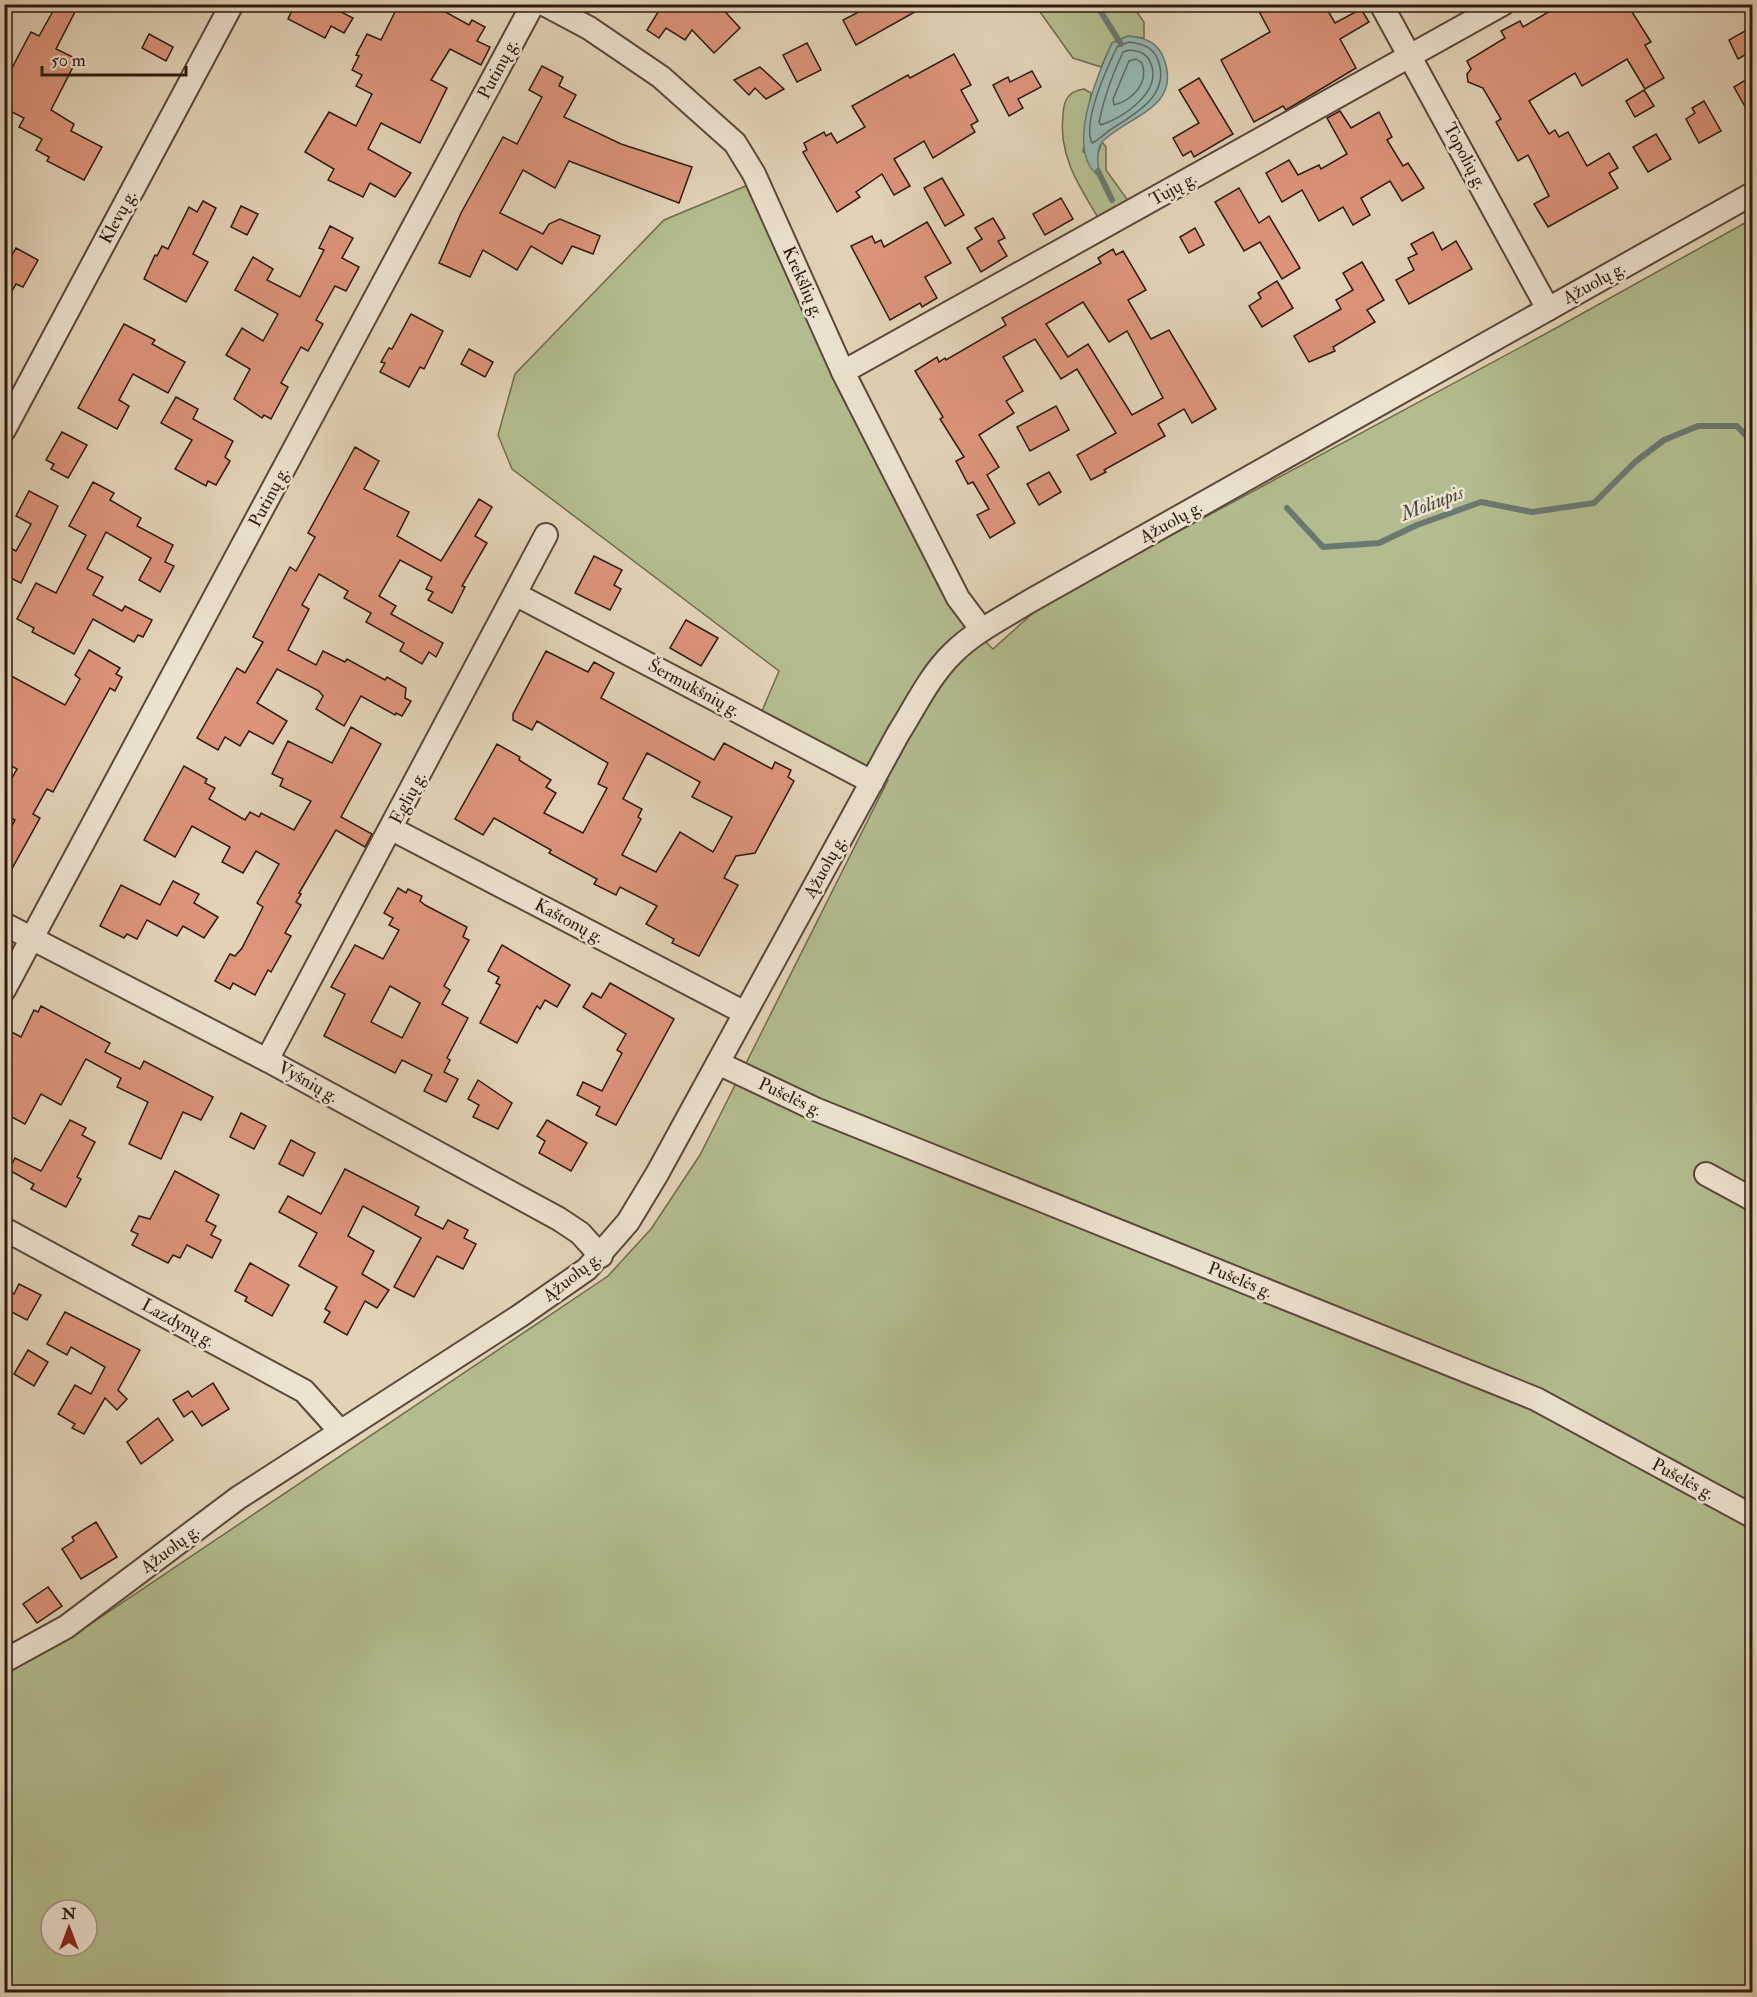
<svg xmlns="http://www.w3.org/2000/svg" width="1757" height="1997" viewBox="0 0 1757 1997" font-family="'IM FELL Double Pica',serif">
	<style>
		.green { fill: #b3bc8e; stroke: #706b4e; stroke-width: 1.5; fill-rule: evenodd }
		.water { fill: #95b7b2; stroke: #6b7871; stroke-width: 1.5 }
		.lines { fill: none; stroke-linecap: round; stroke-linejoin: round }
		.shore { stroke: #606860; stroke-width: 1.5 }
		.stream { stroke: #6b7871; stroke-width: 6 }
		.building { fill: #dd947b; stroke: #2c1a0f; stroke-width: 1.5; fill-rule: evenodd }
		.street-casing { stroke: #5a4839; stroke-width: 26 }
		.street { stroke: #ece2d0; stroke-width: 22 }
		.labels { text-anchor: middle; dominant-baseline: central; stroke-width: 5; stroke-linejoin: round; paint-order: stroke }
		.street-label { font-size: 18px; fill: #2c1a0f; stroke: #ece2d0 }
		.water-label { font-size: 20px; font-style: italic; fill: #4c4940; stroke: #ece2d0 }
	</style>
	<rect width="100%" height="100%" fill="#e2d3b7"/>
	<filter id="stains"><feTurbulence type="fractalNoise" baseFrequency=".00333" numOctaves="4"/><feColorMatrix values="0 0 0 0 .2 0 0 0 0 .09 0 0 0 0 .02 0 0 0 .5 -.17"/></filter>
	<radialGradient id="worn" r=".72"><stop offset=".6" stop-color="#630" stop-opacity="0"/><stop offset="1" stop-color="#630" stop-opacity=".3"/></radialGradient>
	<g class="green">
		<polygon points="1035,5 1132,5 1144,22 1144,38 1128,36 1112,43 1101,67 1073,58"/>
		<path d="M1084,89L1091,93L1083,152L1097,156L1102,142L1106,147V170L1129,202L1099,219C1078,185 1058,154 1063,114C1064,99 1069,91 1084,89Z"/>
		<path d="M748,185L957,614L993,649L1042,605L1558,327L1752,219V1992H5V1671L83,1629L608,1276L651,1229L700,1155L888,780L762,711L779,671L512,469L498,435L515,374L664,220ZM51,1910H87V1946H51Z"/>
	</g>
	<path class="water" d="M1128,36C1146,38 1158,42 1164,59C1182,108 1128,116 1103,141C1095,150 1098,166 1100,177C1063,152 1098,74 1112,43Z"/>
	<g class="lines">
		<g class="shore">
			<path d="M1129,42C1143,44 1153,47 1158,60C1171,95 1135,114 1110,130C1104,134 1098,141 1092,143C1082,122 1107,68 1117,47Z"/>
			<path d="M1129,50C1140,51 1147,53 1151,64C1162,92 1124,117 1101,125L1099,122C1104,97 1112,75 1123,52Z"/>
			<path d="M1136,59L1142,63C1149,83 1133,100 1114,105L1113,99L1129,61Z"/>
		</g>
		<g class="stream">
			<polyline points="1096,4 1121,44"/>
			<polyline points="1098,171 1112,200"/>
			<polyline points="1287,508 1323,547 1379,543 1417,525 1481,502 1532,512 1594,503 1635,462 1664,440 1698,426 1737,426 1752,442"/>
		</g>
	</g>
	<g class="building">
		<polygon points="57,4 79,4 56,49 77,59 51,110 74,124 71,131 102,147 84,180 47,161 49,157 36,150 42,139 19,127 24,118 4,108 4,83 31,32 39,36"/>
		<polygon points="295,4 342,4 339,11 353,18 344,33 331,26 325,38 288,19"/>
		<polygon points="399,4 431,4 469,25 472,20 485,27 477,41 490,47 481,65 450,49 431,80 447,88 420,143 381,123 368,149 411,173 395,197 370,183 363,197 328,180 334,169 305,152 329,112 356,126 372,94 356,86 362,75 352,70 359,56 356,55 367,34 381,40"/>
		<polygon points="663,4 718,4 740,28 714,53 692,30 685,40 666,28 659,38 647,30"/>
		<polygon points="874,4 929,4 856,45 843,20"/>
		<polygon points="1255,4 1324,4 1335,23 1361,9 1369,22 1340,39 1356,68 1286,110 1283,106 1254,122 1221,60 1270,32"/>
		<polygon points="1562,4 1627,4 1651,42 1645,45 1664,78 1645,89 1627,59 1582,86 1575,73 1529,101 1549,134 1555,130 1559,137 1568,132 1587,166 1609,153 1618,168 1609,173 1618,188 1548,227 1534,204 1549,196 1528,155 1518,161 1496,122 1501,119 1483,88 1468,82 1467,74 1471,69 1467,61 1505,38 1501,31 1520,21 1523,27"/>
		<polygon points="1752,27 1752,51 1738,59 1729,40"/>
		<polygon points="149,34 173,47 166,61 142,48"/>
		<polygon points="807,43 821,70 797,82 783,55"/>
		<polygon points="954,54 971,85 961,90 978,121 971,125 975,132 933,158 924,141 894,159 910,186 894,195 882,174 856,192 860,197 837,212 803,152 807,150 804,143 824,132 826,136 831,133 837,143 865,127 852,106 908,75 910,78"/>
		<polygon points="542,66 563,77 559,86 576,95 564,117 621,144 692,167 679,203 569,161 555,188 523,170 500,213 543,234 549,224 560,219 600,236 593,254 572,246 562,264 531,246 517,270 483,250 470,277 439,263 461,213 503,137 517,144 542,97 529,90"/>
		<polygon points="760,67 784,89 766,99 755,88 749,95 734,80"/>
		<polygon points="1032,71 1041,87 1018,99 1023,108 1009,116 993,85 1008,77 1010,82"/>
		<polygon points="1752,76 1752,119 1734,87"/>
		<polygon points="1199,78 1233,134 1194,157 1191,151 1183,156 1173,138 1199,123 1179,90"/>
		<polygon points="1644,90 1654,106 1635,117 1626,101"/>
		<polygon points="1704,101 1721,131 1699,143 1686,119 1695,113 1692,108"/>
		<polygon points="1340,111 1351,128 1379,112 1392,137 1387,140 1403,166 1408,163 1424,188 1402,201 1390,181 1361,198 1370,215 1353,225 1343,207 1319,221 1302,190 1282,202 1266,173 1289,160 1298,175 1319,165 1321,169 1347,154 1327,118"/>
		<polygon points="1656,134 1671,159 1648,172 1633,147"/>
		<polygon points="942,178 964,215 945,226 924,188"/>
		<polygon points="1239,188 1259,223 1269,216 1300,268 1282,279 1260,242 1244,251 1215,202"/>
		<polygon points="1061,198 1073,219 1045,235 1033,214"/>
		<polygon points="203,201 216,208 193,254 208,262 186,302 144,279 155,255 157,256 162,246 168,249 189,207 197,212"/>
		<polygon points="241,206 258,214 247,235 231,227"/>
		<polygon points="993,218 1005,238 998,241 1007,256 981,272 967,248 982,239 975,228"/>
		<polygon points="927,222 951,263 925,277 937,298 922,307 920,303 890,320 851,246 872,236 875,243 881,240 884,247"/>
		<polygon points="330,226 353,238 342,258 359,267 346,291 335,286 316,320 323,324 308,351 301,347 281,383 288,387 271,419 264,415 262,418 234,399 250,369 226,355 242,328 263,341 278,314 235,290 253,257 273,269 267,280 300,297 324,250 319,248"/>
		<polygon points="1195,228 1204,245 1189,253 1180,237"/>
		<polygon points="1433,232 1442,250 1456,241 1472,269 1409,304 1396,280 1414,270 1408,258 1417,254 1411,244"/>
		<polygon points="16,248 38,260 23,287 16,284 4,305 4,269"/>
		<path d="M1113,249L1116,255L1123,251L1146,290L1128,300L1151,339L1169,330L1216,409L1192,423L1184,409L1158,424L1165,436L1104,470L1106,472L1091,480L1077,455L1116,433L1077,369L1061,379L1035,339L1003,357L1023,391L1006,401L1014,413L979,435L999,467L987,475L1015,523L990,538L977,515L989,509L973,482L968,484L956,461L964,457L940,419L943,417L915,371L937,357L939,362L945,358L946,360L1006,325L1002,318L1101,263L1098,258ZM1083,302L1109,342L1127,331L1163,398L1132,415L1088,344L1068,357L1046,324Z"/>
		<polygon points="1362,262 1384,300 1367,310 1375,322 1333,347 1335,351 1309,362 1294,336 1341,309 1336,300 1353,290 1343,273"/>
		<polygon points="1277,281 1293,308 1262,327 1249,306 1261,298 1258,293"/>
		<polygon points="411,314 443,331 424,369 420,367 409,387 380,372 385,363 381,362 389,348 392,349"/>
		<polygon points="124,324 155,340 152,344 185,362 168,393 133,374 119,400 129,406 117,429 78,408"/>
		<polygon points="469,349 493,362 485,377 461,364"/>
		<polygon points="176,397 198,409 193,419 233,441 225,457 230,461 216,485 208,481 206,486 175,469 192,440 161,423"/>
		<polygon points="1056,406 1069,430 1030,451 1017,427"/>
		<polygon points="62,432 87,445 68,478 51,469 54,464 46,460"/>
		<polygon points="355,447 379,461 364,489 409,512 397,536 441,561 479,499 492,507 475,536 487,543 462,586 465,587 452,613 428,600 433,592 426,589 432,577 400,560 379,596 396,606 391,614 443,643 436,657 429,652 422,664 400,651 404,643 366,622 371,613 344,598 348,591 319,574 302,605 309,609 288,650 316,665 323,651 345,662 347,659 385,680 387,677 406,688 405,698 411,701 402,716 396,713 395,715 361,696 344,726 316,709 323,696 319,691 277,669 257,703 287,721 273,744 249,731 240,746 225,737 218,750 197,738 237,668 245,673 263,642 253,637 290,567 296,571 315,537 308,533"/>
		<polygon points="1049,472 1061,492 1039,505 1027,484"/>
		<polygon points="93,482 114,493 110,500 141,518 137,526 173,545 165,562 174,566 160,592 139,580 151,558 106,532 87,569 103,577 93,595 122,611 125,606 152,620 143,637 138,635 134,642 93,619 74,654 32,632 34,628 17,619 36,583 56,593 86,535 69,526"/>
		<polygon points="29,491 58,506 21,583 4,575 4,545 16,551 31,524 16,516"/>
		<polygon points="594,556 622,570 614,585 621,589 610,610 575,593"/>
		<polygon points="686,620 718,638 701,666 670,648"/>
		<polygon points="89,650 120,668 116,674 122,677 115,691 110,688 53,792 47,789 33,814 40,818 4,883 4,839 15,820 4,814 4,792 17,769 4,762 4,672 65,705 80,679 75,675"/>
		<path d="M546,651L588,672L594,662L614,673L601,698L714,760L724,743L772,769L775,762L791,770L788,777L794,781L755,853L736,856L724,878L738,885L699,956L672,943L674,939L646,924L657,906L620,887L616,895L594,884L597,879L549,853L551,850L494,818L483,835L455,819L497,744L520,757L519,760L551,780L546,787L556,793L544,813L583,833L607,788L598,784L608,763L537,721L532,730L513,720V714ZM647,753L700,782L692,797L732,817L713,852L680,832L656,872L622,855L641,819L638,817L642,809L623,799Z"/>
		<polygon points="351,727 381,744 341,817 372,834 365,847 336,830 299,893 301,894 296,902 301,905 285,933 291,936 271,972 268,970 255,995 233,983 230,989 215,981 230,954 235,956 242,948 263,907 257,903 279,864 256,851 243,873 222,862 230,847 192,826 175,857 144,840 184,766 207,779 205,783 215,788 209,799 245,820 250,812 259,817 261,813 294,830 311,801 280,786 283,779 272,774 288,741 332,763"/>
		<polygon points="173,881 199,894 194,903 218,917 204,938 183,926 177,936 147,920 137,939 127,934 124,938 100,926 121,885 160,905"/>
		<path d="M398,888L406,893L408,889L422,896L420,901L425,905L467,927L463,937L469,940L444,986L450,990L442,1004L468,1018L447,1058L450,1060L444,1072L458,1079L446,1102L424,1091L432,1075L402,1060L395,1073L324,1036L345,994L331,987L355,945L383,959L399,930L389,925L393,918L384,913ZM390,986L420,1003L402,1038L371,1022Z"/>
		<polygon points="502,945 570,985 557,1007 545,1000 540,1009 537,1006 517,1043 480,1023 500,985 496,983 499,977 488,971"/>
		<polygon points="610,983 674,1019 616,1125 596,1115 600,1107 577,1095 583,1082 602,1091 622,1053 617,1050 626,1034 583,1007 592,993 601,998"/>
		<polygon points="41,1006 110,1043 105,1052 140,1069 144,1061 213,1097 201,1120 183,1112 161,1159 129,1144 148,1102 117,1087 121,1078 86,1059 61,1105 41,1094 25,1124 4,1113 4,1028 21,1037 34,1010 38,1012"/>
		<polygon points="478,1080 512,1103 498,1129 473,1117 479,1105 468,1099"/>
		<polygon points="241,1113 266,1126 254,1149 230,1137"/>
		<polygon points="70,1120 86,1128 82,1135 95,1142 77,1177 81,1179 66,1207 31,1189 34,1184 9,1170 15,1158 41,1171"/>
		<polygon points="547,1120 587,1143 571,1171 539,1153 545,1141 537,1136"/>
		<polygon points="291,1140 315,1153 303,1176 279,1164"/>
		<polygon points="345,1169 419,1207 415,1215 443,1229 448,1220 468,1230 464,1238 476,1244 463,1269 437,1256 414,1297 394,1287 421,1238 363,1206 348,1236 374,1251 362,1274 389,1290 377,1308 365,1301 347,1335 324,1322 330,1312 325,1309 337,1287 299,1266 317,1233 279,1212 288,1196 321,1214"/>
		<polygon points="175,1171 219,1195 206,1221 216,1226 211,1235 221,1240 212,1258 187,1245 180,1258 173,1255 168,1263 132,1245 138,1234 131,1231 139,1216 150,1219"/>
		<polygon points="250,1263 289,1285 272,1316 245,1301 247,1297 235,1291"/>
		<polygon points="19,1284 41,1295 27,1320 4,1308 4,1288 14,1294"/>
		<polygon points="65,1312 140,1350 118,1390 127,1399 117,1410 105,1398 84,1434 72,1428 75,1424 58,1414 75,1385 91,1394 105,1367 71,1347 67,1355 47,1344"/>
		<polygon points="28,1350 48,1362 34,1386 14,1374"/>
		<polygon points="213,1383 229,1409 202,1426 192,1411 184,1417 173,1400 188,1391 192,1397"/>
		<polygon points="158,1418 173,1440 141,1464 127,1442"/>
		<polygon points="96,1522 117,1557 81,1579 62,1549 74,1541 72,1537"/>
		<polygon points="48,1587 62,1606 37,1623 23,1604"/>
	</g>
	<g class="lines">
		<defs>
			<g id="street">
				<polyline points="544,4 589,28 661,77 735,143 754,174 843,372 958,598 982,630"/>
				<polyline points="1381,4 1548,309"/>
				<polyline points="843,372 1503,4"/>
				<polyline points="4,430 232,4"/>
				<polyline points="515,594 872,782"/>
				<polyline points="392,829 745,1013"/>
				<polyline points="4,924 267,1060 559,1219 580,1233 601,1256"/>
				<polyline points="4,990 533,4"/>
				<polyline points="267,1060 546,535"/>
				<polyline points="718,1063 815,1109 1536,1399 1752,1516"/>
				<polyline points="1706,1174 1752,1199"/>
				<polyline points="4,1229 304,1391 340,1431"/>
				<path d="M4,1661L66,1627L238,1498L521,1315L587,1269L628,1222L657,1174L898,734C915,707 930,675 953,653C975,631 1004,617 1030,601L1752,194"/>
			</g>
		</defs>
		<use href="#street" class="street-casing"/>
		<use href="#street" class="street"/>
	</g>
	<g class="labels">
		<g class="street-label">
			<text transform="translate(498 69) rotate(-62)">Putinų g.</text>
			<text transform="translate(1465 156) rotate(62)">Topolių g.</text>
			<text transform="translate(1173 189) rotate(-29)">Tujų g.</text>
			<text transform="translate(118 217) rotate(-62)">Klevų g.</text>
			<text transform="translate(803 282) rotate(66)">Krekšlių g.</text>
			<text transform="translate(1594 283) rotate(-29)">Ąžuolų g.</text>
			<text transform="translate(269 497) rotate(-62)">Putinų g.</text>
			<text transform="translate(1171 522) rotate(-29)">Ąžuolų g.</text>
			<text transform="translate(694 688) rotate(28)">Šermukšnių g.</text>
			<text transform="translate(408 798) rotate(-62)">Eglių g.</text>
			<text transform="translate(825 867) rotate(-61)">Ąžuolų g.</text>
			<text transform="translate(569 921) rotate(28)">Kaštonų g.</text>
			<text transform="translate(308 1082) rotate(29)">Vyšnių g.</text>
			<text transform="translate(790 1097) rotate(25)">Pušelės g.</text>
			<text transform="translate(572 1277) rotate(-38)">Ąžuolų g.</text>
			<text transform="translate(1240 1280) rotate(22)">Pušelės g.</text>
			<text transform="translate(178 1323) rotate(29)">Lazdynų g.</text>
			<text transform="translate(1683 1479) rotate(28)">Pušelės g.</text>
			<text transform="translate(170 1549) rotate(-37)">Ąžuolų g.</text>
		</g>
		<g class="water-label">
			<text transform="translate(1432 503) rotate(-21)">Moliupis</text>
		</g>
	</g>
	<rect width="1757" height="1997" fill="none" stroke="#e2d3b7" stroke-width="24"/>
	<rect x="6" y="6" width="1745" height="1985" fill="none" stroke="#2c1a0f" stroke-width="3"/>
	<rect x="12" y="12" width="1733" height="1973" fill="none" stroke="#2c1a0f" stroke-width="1.5"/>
	<g transform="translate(69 1928)"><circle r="28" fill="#ece2d0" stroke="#9f9283" stroke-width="1.5"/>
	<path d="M0-4.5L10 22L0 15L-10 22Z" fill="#8f2418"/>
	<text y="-9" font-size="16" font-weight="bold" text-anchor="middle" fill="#2c1a0f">N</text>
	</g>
	<path d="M42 66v9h144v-9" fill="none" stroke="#2c1a0f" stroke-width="3"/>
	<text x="51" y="66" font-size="18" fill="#2c1a0f" stroke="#ece2d0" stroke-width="4.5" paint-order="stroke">50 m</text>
	<rect width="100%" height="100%" filter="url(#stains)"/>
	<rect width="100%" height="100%" fill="url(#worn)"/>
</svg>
